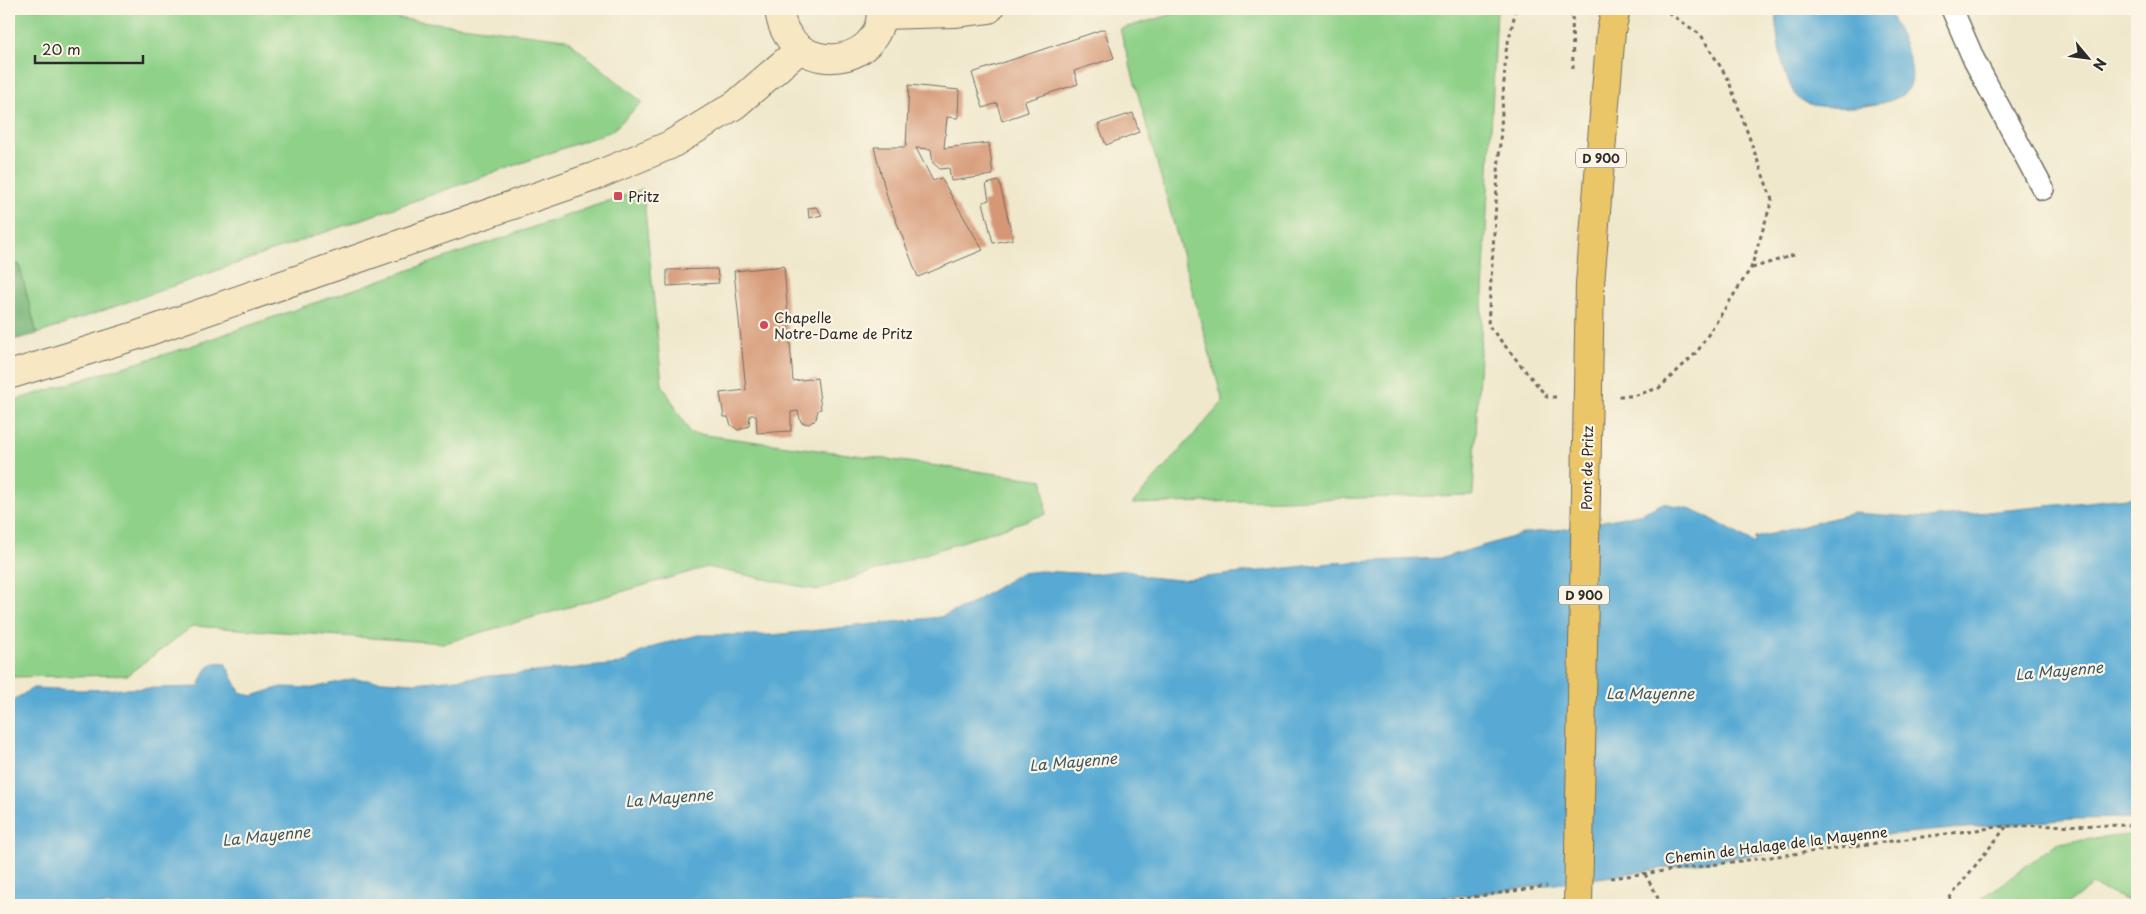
<svg xmlns="http://www.w3.org/2000/svg" width="2146" height="914" viewBox="0 0 2146 914" font-family="'Playpen Sans',sans-serif">
	<style>
		.green { fill: #8fd189; stroke: #5d7e5a }
		.forest { fill: #73b375; stroke: #4f6f50 }
		.water { fill: #59aad4; stroke: #426a80 }
		.building { fill: #d59775 }
		.lines { fill: none; stroke-linecap: round; stroke-linejoin: round }
		.service-casing { stroke: #706d63; stroke-width: 24 }
		.secondary-casing { stroke: #706d63; stroke-width: 30 }
		.primary-casing { stroke: #706d63; stroke-width: 30 }
		.path { stroke: #706d63; stroke-width: 3; stroke-dasharray: 4 4; stroke-linecap: butt }
		.service { stroke: #fff; stroke-width: 21 }
		.secondary { stroke: #f7e8c3; stroke-width: 28 }
		.primary { stroke: #ebc669; stroke-width: 28 }
		.primary-bridge-casing { stroke: #706d63; stroke-width: 30; stroke-linecap: butt }
		.primary-bridge { stroke: #ebc669; stroke-width: 28 }
		.poi-dot { fill: #d1495b; stroke: #fcf5e5; stroke-width: 2 }
		.labels { text-anchor: middle; dominant-baseline: central; stroke-width: 4.5; stroke-linejoin: round; paint-order: stroke }
		.shield { fill: #fcf5e5; stroke: #6a6863; stroke-width: 1 }
		.shield-label { font-size: 12px; font-weight: bold; fill: #2b2b2b }
		.poi-label { font-size: 14px; fill: #2b2b2b; stroke: #fcf5e5; text-anchor: start }
		.street-label { font-size: 14px; fill: #2b2b2b; stroke: #fcf5e5 }
		.water-label { font-size: 15px; font-style: italic; fill: #3b5766; stroke: #fcf5e5 }
	</style>
	<rect width="100%" height="100%" fill="#fcf5e5"/>
	<filter id="ink" filterUnits="userSpaceOnUse"><feTurbulence type="fractalNoise" baseFrequency=".02" numOctaves="2"/><feDisplacementMap in="SourceGraphic" scale="10" xChannelSelector="R" yChannelSelector="G"/><feConvolveMatrix kernelMatrix="1 2 1 2 8 2 1 2 1" color-interpolation-filters="sRGB"/></filter>
	<filter id="wash" filterUnits="userSpaceOnUse"><feTurbulence type="fractalNoise" baseFrequency=".0096" numOctaves="4" result="noise"/><feDisplacementMap in="SourceGraphic" scale="20" xChannelSelector="R" yChannelSelector="G"/><feGaussianBlur stdDeviation="1.12" result="paint"/><feColorMatrix in="noise" values="0 0 0 0 0 0 0 0 0 0 0 0 0 0 0 0 0 1.4 0 .05"/><feComposite in="paint" operator="in"/></filter>
	<g filter="url(#wash)">
		<rect width="100%" height="100%" fill="#efe8cc"/>
		<g class="green">
			<polygon points="9,9 322,9 566,39 642,102 612,131 37,334 19,264 9,267"/>
			<polygon points="1191,9 1497,9 1473,495 1132,504 1223,402 1120,29"/>
			<polygon points="643,189 662,384 690,433 1043,480 1046,514 817,590 707,567 445,643 193,626 127,675 9,677 9,402 179,350"/>
			<polygon points="2137,834 2137,905 2092,885 2066,905 1973,905 2057,843"/>
		</g>
		<polygon class="forest" points="19,264 37,334 9,341 9,267"/>
		<g class="water">
			<path d="M1778,9H1888C1896,27 1920,69 1909,88C1896,110 1823,111 1803,102C1785,94 1772,26 1778,9Z"/>
			<path d="M2137,497V818L2072,819L1883,835L1572,882L1452,897L1414,898L1376,905H9V703L33,688L81,690L199,687C204,673 207,660 225,663L240,692L252,696L281,687L313,688L352,679L414,683L621,664L637,654L658,645L698,635H773L940,617L966,607L1020,573L1041,571L1094,574L1125,570L1148,577L1179,580L1332,563L1442,558L1526,533L1565,529L1643,513L1663,503L1687,508L1710,518L1755,544V538L1854,513L1928,518Z"/>
		</g>
		<g id="blocks">
			<g class="building">
				<polygon points="1104,29 1114,58 1074,71 1078,84 1025,101 1028,112 1002,121 997,103 983,108 972,73"/>
				<polygon points="909,85 959,90 958,118 947,117 944,148 989,143 993,175 951,181 949,168 940,169 933,163 931,149 916,148 933,181 941,178 983,250 918,277 888,200 874,147 906,147"/>
				<polygon points="1133,113 1139,132 1106,145 1098,124"/>
				<polygon points="999,181 1013,239 993,243 983,202 989,200 986,184"/>
				<polygon points="816,207 822,215 809,218 808,208"/>
				<polygon points="784,266 793,381 817,378 821,409 818,410 816,419 809,424 801,422 798,411 791,412 791,431 757,433 756,415 750,415 749,426 738,430 731,425 728,417 724,417 720,393 746,390 734,271"/>
				<polygon points="717,269 719,283 667,286 667,270"/>
			</g>
		</g>
	</g>
	<g filter="url(#ink)">
		<use href="#blocks" fill-opacity="0" stroke="#706d63" stroke-width="1"/>
		<g class="lines">
			<defs>
				<polyline id="service" points="1952,9 1974,60 2043,189"/>
				<g id="secondary">
					<path d="M779,9C786,78 883,71 881,9"/>
					<polyline points="881,15 954,13 989,9"/>
					<polyline points="9,375 138,335 593,177 670,145 735,105 800,49"/>
				</g>
				<polyline id="primary" points="1590,284 1611,31 1616,9"/>
			</defs>
			<use href="#service" class="service-casing"/>
			<use href="#secondary" class="secondary-casing"/>
			<use href="#primary" class="primary-casing"/>
			<g class="path">
				<polyline points="1516,9 1506,51 1488,325 1547,397 1556,397"/>
				<polyline points="1572,9 1573,71"/>
				<polyline points="1752,268 1794,255"/>
				<polyline points="1619,396 1633,396 1659,388 1697,352 1751,268 1772,200 1728,79 1701,35 1663,9"/>
				<polyline points="1645,874 1660,902 1659,905"/>
				<polyline points="1611,878 2006,826 2137,825"/>
				<polyline points="1419,905 1547,886"/>
				<polyline points="1944,905 2006,827"/>
			</g>
			<use href="#service" class="service"/>
			<use href="#secondary" class="secondary"/>
			<use href="#primary" class="primary"/>
			<defs>
				<polyline id="primary-bridge" points="1578,905 1590,284"/>
			</defs>
			<use href="#primary-bridge" class="primary-bridge-casing"/>
			<use href="#primary-bridge" class="primary-bridge"/>
		</g>
	</g>
	<g class="poi-dot">
		<rect x="613" y="191" width="10" height="10" rx="2.5"/>
		<circle cx="764" cy="325" r="5"/>
	</g>
	<g class="labels">
		<g class="shield">
			<rect x="1576" y="148.5" width="50" height="19" rx="4"/>
			<rect x="1559" y="585.5" width="50" height="19" rx="4"/>
		</g>
		<g class="shield-label">
			<text x="1601" y="158">D 900</text>
			<text x="1584" y="595">D 900</text>
		</g>
		<g class="poi-label">
			<text x="628" y="196">Pritz</text>
			<text x="774" y="317">Chapelle<tspan x="774" dy="16">Notre-Dame de Pritz</tspan></text>
		</g>
		<g class="street-label">
			<text transform="translate(1587 468) rotate(-89)">Pont de Pritz</text>
			<text transform="translate(1776 845) rotate(-7)">Chemin de Halage de la Mayenne</text>
		</g>
		<g class="water-label">
			<text transform="translate(2059 670) rotate(-5)">La Mayenne</text>
			<text x="1650" y="692">La Mayenne</text>
			<text transform="translate(1073 761) rotate(-5)">La Mayenne</text>
			<text transform="translate(669 797) rotate(-5)">La Mayenne</text>
			<text transform="translate(266 835) rotate(-6)">La Mayenne</text>
		</g>
	</g>
	<rect width="2146" height="914" fill="none" stroke="#fcf5e5" stroke-width="30"/>
	<g transform="translate(2088 58) rotate(119)" stroke="#fcf5e5" stroke-width="4" paint-order="stroke">
	<path d="M0-4L9 19L0 12L-9 19Z" fill="#2b2b2b"/>
	<text y="-8" font-size="14" font-weight="bold" text-anchor="middle" fill="#2b2b2b">N</text>
	</g>
	<path d="M35 55v8h108v-8" fill="none" stroke="#2b2b2b" stroke-width="2.5"/>
	<text x="42" y="55" font-size="15" fill="#2b2b2b" stroke="#fcf5e5" stroke-width="4" paint-order="stroke">20 m</text>
</svg>
